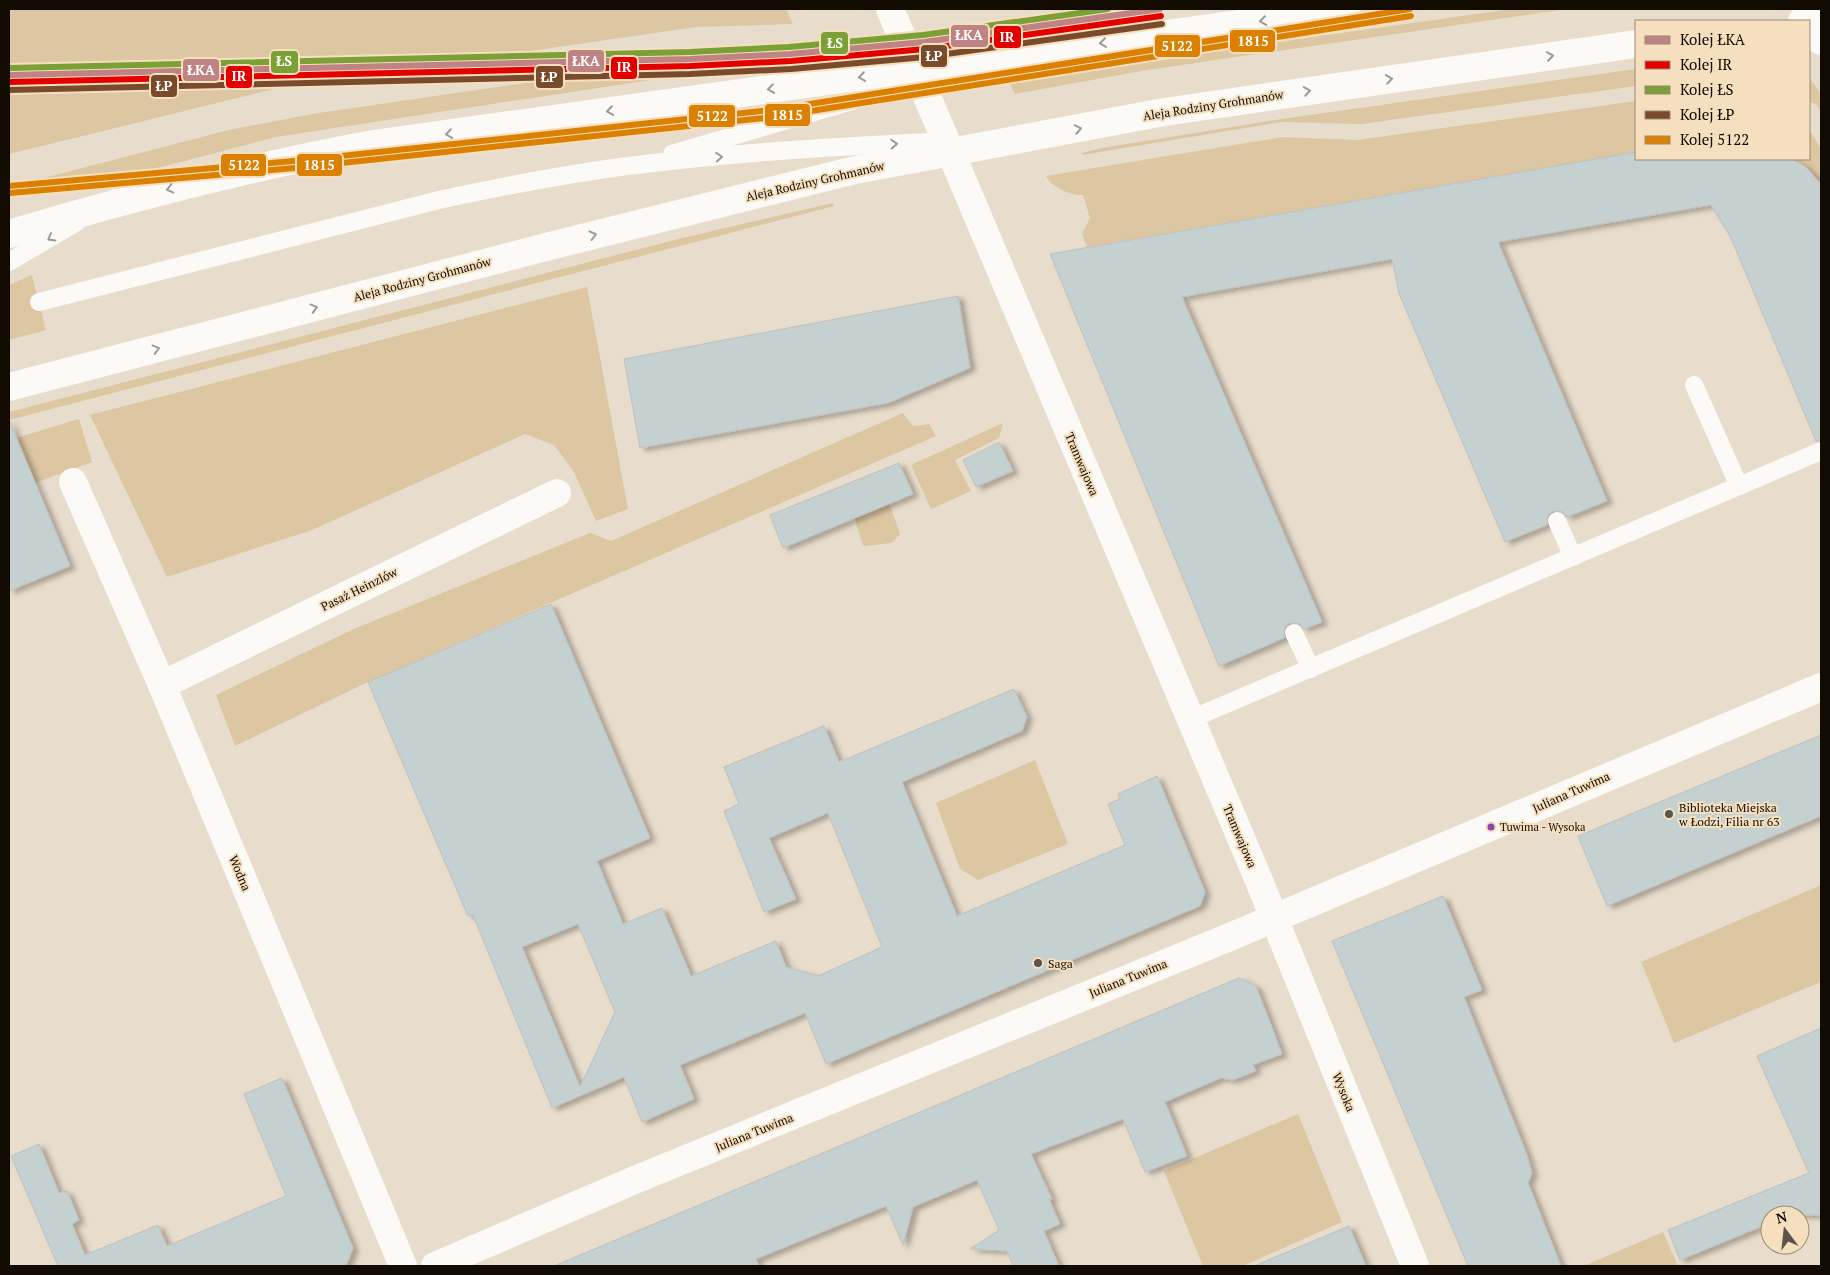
<svg xmlns="http://www.w3.org/2000/svg" width="1830" height="1275" viewBox="0 0 1830 1275" font-family="'PT Serif',serif">
	<style>
		.green { fill: #ddc6a2 }
		.building { fill: #c5d0d0; stroke: #bfc0bd; fill-rule: evenodd; filter: url(#shadow) }
		.lines { fill: none; stroke-linecap: round; stroke-linejoin: round }
		.service { stroke: #fcfaf7; stroke-width: 18 }
		.minor { stroke: #fcfaf7; stroke-width: 28 }
		.tertiary { stroke: #fcfaf7; stroke-width: 28 }
		.secondary { stroke: #fcfaf7; stroke-width: 28 }
		.rail-1-casing { stroke: #f5dfbf; stroke-width: 10 }
		.rail-2-casing { stroke: #f5dfbf; stroke-width: 10 }
		.rail-3-casing { stroke: #f5dfbf; stroke-width: 10 }
		.rail-4-casing { stroke: #f5dfbf; stroke-width: 10 }
		.rail-5-casing { stroke: #f5dfbf; stroke-width: 10 }
		.rail-6-casing { stroke: #f5dfbf; stroke-width: 10 }
		.rail-1 { stroke: #be8382; stroke-width: 6 }
		.rail-2 { stroke: #e50000; stroke-width: 6 }
		.rail-3 { stroke: #7ba035; stroke-width: 6 }
		.rail-4 { stroke: #7a4b2a; stroke-width: 6 }
		.rail-5 { stroke: #db8000; stroke-width: 6 }
		.rail-6 { stroke: #db8000; stroke-width: 6 }
		.oneway { stroke: #9e9a95 }
		.poi-dot { fill: #5d5449; stroke: #f5dfbf; stroke-width: 2 }
		.bus-dot { fill: #8e44ad; stroke: #f5dfbf; stroke-width: 2 }
		.labels { text-anchor: middle; dominant-baseline: central; stroke-width: 4; stroke-linejoin: round; paint-order: stroke }
		.bus-label { font-size: 11px; fill: #120b02; stroke: #f5dfbf; text-anchor: start }
		.street-label { font-size: 12px; fill: #120b02; stroke: #f5dfbf }
		.poi-label { font-size: 12px; fill: #120b02; stroke: #f5dfbf; text-anchor: start }
		.line-badge { stroke: #f5dfbf; stroke-width: 2 }
		.badge-label { font-size: 14px; text-anchor: middle; font-weight: bold; fill: #fff }
	</style>
	<defs>
		<filter id="shadow"><feDropShadow dx="5.5" dy="3" stdDeviation="2.5" flood-color="#0004"/></filter>
	</defs>
	<rect width="100%" height="100%" fill="#e8ddcc"/>
	<g class="green">
		<polygon points="9,9 786,9 793,24 696,27 282,87 9,154"/>
		<polygon points="1063,9 1174,9 1032,29 989,32 988,30"/>
		<polygon points="1512,9 1567,9 1147,70 1015,94 1008,80"/>
		<polygon points="808,56 276,137 81,188 9,193 9,187 229,130 318,113 697,58"/>
		<polygon points="1636,69 1636,86 1362,124 1281,122 1082,155 1082,153 1102,148 1282,119"/>
		<polygon points="1809,77 1821,94 1821,112 1816,104 1809,102"/>
		<path d="M1636,101V152L1087,247L1082,234L1090,218L1083,195C1071,196 1051,187 1046,176L1282,137L1357,140Z"/>
		<polygon points="1809,129 1821,149 1821,184 1806,167 1792,159 1809,159"/>
		<polygon points="833,203 834,206 9,420 9,412 678,239"/>
		<polygon points="32,275 46,330 9,340 9,285"/>
		<polygon points="587,287 628,509 596,521 574,472 554,445 525,434 312,530 167,577 90,415"/>
		<polygon points="903,413 913,426 929,424 936,436 368,682 235,746 216,695 356,628 590,533 611,541"/>
		<polygon points="79,419 92,462 35,483 21,446 9,450 9,440"/>
		<polygon points="1003,423 999,438 955,460 971,491 931,509 911,465"/>
		<polygon points="880,477 900,534 892,543 863,546 847,493"/>
		<polygon points="1035,760 1068,844 978,880 960,869 936,803"/>
		<polygon points="1821,885 1821,982 1674,1043 1641,962"/>
		<polygon points="1298,1114 1342,1222 1243,1266 1203,1266 1164,1171"/>
		<polygon points="1663,1232 1678,1266 1586,1266 1586,1265"/>
	</g>
	<g class="building">
		<polygon points="1636,152 1636,159 1792,159 1806,167 1821,184 1821,441 1816,441 1731,238 1711,205 1498,242 1607,501 1567,517 1563,512 1553,511 1548,515 1547,525 1505,542 1399,293 1392,259 1182,297 1322,622 1304,629 1300,624 1290,623 1285,627 1284,638 1219,666 1050,254"/>
		<polygon points="958,296 970,368 888,403 640,448 624,359"/>
		<polygon points="9,420 70,566 9,591"/>
		<polygon points="999,442 1013,471 976,487 963,460"/>
		<polygon points="899,463 913,494 783,548 770,515"/>
		<path d="M551,604L650,838L597,861L623,924L662,908L691,976L776,941L786,967L818,976L882,947L828,813L769,838L796,899L764,912L724,811L739,804L724,767L824,726L839,762L1014,689L1027,717L1022,731L902,782L957,916L1125,845L1108,804L1120,799L1118,794L1157,776L1205,892L1200,906L826,1064L805,1013L680,1065L694,1099L642,1122L624,1077L552,1108L473,915L468,916L368,682ZM578,924L615,1012L580,1087L522,947Z"/>
		<polygon points="1821,735 1821,816 1607,906 1578,836"/>
		<polygon points="1443,896 1482,990 1464,997 1527,1155 1532,1173 1528,1183 1561,1266 1468,1266 1332,941"/>
		<polygon points="1239,978 1256,986 1282,1054 1253,1065 1256,1071 1233,1080 1221,1078 1165,1102 1187,1156 1145,1172 1123,1119 1031,1154 1052,1199 1049,1199 1060,1224 1044,1231 1059,1266 1013,1266 1007,1251 970,1249 999,1230 977,1180 913,1207 903,1245 886,1206 756,1259 759,1266 554,1266"/>
		<polygon points="1821,1028 1821,1215 1770,1215 1770,1223 1680,1260 1668,1230 1809,1173 1757,1056"/>
		<polygon points="282,1078 353,1248 346,1266 58,1266 11,1156 39,1144 59,1193 67,1191 79,1220 72,1224 85,1255 158,1225 167,1246 286,1196 244,1094"/>
		<polygon points="1349,1226 1366,1266 1254,1266"/>
	</g>
	<g class="lines">
		<g class="service">
			<polyline points="672,154 930,78"/>
			<polyline points="9,262 77,222"/>
			<path d="M39,302L439,200C504,186 570,173 636,165C739,152 845,146 949,141"/>
			<polyline points="1694,385 1739,486"/>
			<polyline points="1557,521 1573,557"/>
			<polyline points="1294,633 1311,669"/>
			<polyline points="1191,719 1821,451"/>
		</g>
		<g class="minor">
			<polyline points="73,482 162,685 403,1266"/>
			<polyline points="162,685 557,493"/>
		</g>
		<g class="tertiary">
			<polyline points="890,9 1257,876 1415,1266"/>
			<polyline points="1810,9 1821,41"/>
			<polyline points="435,1266 637,1179 1225,939 1821,687"/>
		</g>
		<g class="secondary">
			<polyline points="1802,21 1821,19"/>
			<path d="M9,234C129,198 250,167 373,144L1346,9"/>
			<polyline points="9,387 546,247 855,170 1164,112 1636,44"/>
		</g>
		<defs>
			<polyline id="rail-1" points="9,75 690,59 790,54 924,42 1160,9"/>
			<polyline id="rail-2" points="9,82 690,66 791,61 925,49 1161,16"/>
			<polyline id="rail-3" points="9,68 690,52 789,47 923,35 1108,9"/>
			<polyline id="rail-4" points="9,90 690,74 791,69 925,57 1162,24"/>
			<polyline id="rail-5" points="9,186 294,161 772,110 1410,9"/>
			<polyline id="rail-6" points="10,193 295,168 773,117 1411,16"/>
		</defs>
		<use href="#rail-1" class="rail-1-casing"/>
		<use href="#rail-2" class="rail-2-casing"/>
		<use href="#rail-3" class="rail-3-casing"/>
		<use href="#rail-4" class="rail-4-casing"/>
		<use href="#rail-5" class="rail-5-casing"/>
		<use href="#rail-6" class="rail-6-casing"/>
		<use href="#rail-1" class="rail-1"/>
		<use href="#rail-2" class="rail-2"/>
		<use href="#rail-3" class="rail-3"/>
		<use href="#rail-4" class="rail-4"/>
		<use href="#rail-5" class="rail-5"/>
		<use href="#rail-6" class="rail-6"/>
	</g>
	<defs><path id="oneway-chevron" d="M-2-3.5L2.5 0L-2 3.5" fill="none" stroke-width="1.6" stroke-linecap="round" stroke-linejoin="round" transform="scale(1.25)"/></defs>
	<g class="oneway">
		<use href="#oneway-chevron" transform="translate(1263 21) rotate(172)"/>
		<use href="#oneway-chevron" transform="translate(1103 43) rotate(172)"/>
		<use href="#oneway-chevron" transform="translate(1550 56) rotate(-8)"/>
		<use href="#oneway-chevron" transform="translate(862 77) rotate(172)"/>
		<use href="#oneway-chevron" transform="translate(1389 79) rotate(-8)"/>
		<use href="#oneway-chevron" transform="translate(771 89) rotate(172)"/>
		<use href="#oneway-chevron" transform="translate(1307 91) rotate(-9)"/>
		<use href="#oneway-chevron" transform="translate(610 111) rotate(172)"/>
		<use href="#oneway-chevron" transform="translate(1078 129) rotate(-11)"/>
		<use href="#oneway-chevron" transform="translate(449 134) rotate(172)"/>
		<use href="#oneway-chevron" transform="translate(894 144) rotate(-3)"/>
		<use href="#oneway-chevron" transform="translate(719 157) rotate(-5)"/>
		<use href="#oneway-chevron" transform="translate(170 189) rotate(166)"/>
		<use href="#oneway-chevron" transform="translate(593 235) rotate(-14)"/>
		<use href="#oneway-chevron" transform="translate(51 238) rotate(150)"/>
		<use href="#oneway-chevron" transform="translate(314 308) rotate(-15)"/>
		<use href="#oneway-chevron" transform="translate(156 349) rotate(-15)"/>
	</g>
	<g class="poi-dot">
		<circle cx="1669" cy="814" r="5"/>
		<circle cx="1038" cy="963" r="5"/>
	</g>
	<circle class="bus-dot" cx="1491" cy="827" r="4.5"/>
	<g class="labels">
		<g class="bus-label">
			<text x="1500" y="827">Tuwima - Wysoka</text>
		</g>
		<g class="street-label">
			<text transform="translate(1213 105) rotate(-9)">Aleja Rodziny Grohmanów</text>
			<text transform="translate(815 181) rotate(-13)">Aleja Rodziny Grohmanów</text>
			<text transform="translate(422 279) rotate(-15)">Aleja Rodziny Grohmanów</text>
			<text transform="translate(1082 464) rotate(67)">Tramwajowa</text>
			<text transform="translate(359 589) rotate(-26)">Pasaż Heinzlów</text>
			<text transform="translate(1571 792) rotate(-24)">Juliana Tuwima</text>
			<text transform="translate(1240 836) rotate(67)">Tramwajowa</text>
			<text transform="translate(240 873) rotate(67)">Wodna</text>
			<text transform="translate(1128 978) rotate(-22)">Juliana Tuwima</text>
			<text transform="translate(1344 1092) rotate(68)">Wysoka</text>
			<text transform="translate(754 1132) rotate(-22)">Juliana Tuwima</text>
		</g>
		<g class="poi-label">
			<text x="1679" y="807">Biblioteka Miejska<tspan x="1679" dy="14">w Łodzi, Filia nr 63</tspan></text>
			<text x="1048" y="963">Saga</text>
		</g>
	</g>
	<g class="line-badge">
		<rect x="950" y="24" width="39" height="24" rx="5" fill="#be8382"/>
		<rect x="993" y="25" width="29" height="24" rx="5" fill="#e50000"/>
		<rect x="1229" y="29" width="47" height="24" rx="5" fill="#db8000"/>
		<rect x="820" y="31" width="29" height="24" rx="5" fill="#7ba035"/>
		<rect x="1154" y="34" width="47" height="24" rx="5" fill="#db8000"/>
		<rect x="920" y="44" width="28" height="24" rx="5" fill="#7a4b2a"/>
		<rect x="567" y="49" width="38" height="24" rx="5" fill="#be8382"/>
		<rect x="270" y="50" width="29" height="24" rx="5" fill="#7ba035"/>
		<rect x="610" y="56" width="28" height="24" rx="5" fill="#e50000"/>
		<rect x="182" y="58" width="38" height="24" rx="5" fill="#be8382"/>
		<rect x="225" y="65" width="28" height="24" rx="5" fill="#e50000"/>
		<rect x="535" y="65" width="29" height="24" rx="5" fill="#7a4b2a"/>
		<rect x="150" y="74" width="28" height="24" rx="5" fill="#7a4b2a"/>
		<rect x="764" y="103" width="47" height="24" rx="5" fill="#db8000"/>
		<rect x="688" y="104" width="48" height="24" rx="5" fill="#db8000"/>
		<rect x="296" y="153" width="47" height="24" rx="5" fill="#db8000"/>
		<rect x="220" y="153" width="47" height="24" rx="5" fill="#db8000"/>
	</g>
	<g class="badge-label">
		<text x="969" y="40">ŁKA</text>
		<text x="1007" y="42">IR</text>
		<text x="1253" y="46">1815</text>
		<text x="835" y="48">ŁS</text>
		<text x="1177" y="51">5122</text>
		<text x="934" y="61">ŁP</text>
		<text x="586" y="66">ŁKA</text>
		<text x="284" y="66">ŁS</text>
		<text x="624" y="72">IR</text>
		<text x="201" y="75">ŁKA</text>
		<text x="239" y="81">IR</text>
		<text x="549" y="82">ŁP</text>
		<text x="164" y="91">ŁP</text>
		<text x="787" y="120">1815</text>
		<text x="712" y="121">5122</text>
		<text x="319" y="170">1815</text>
		<text x="244" y="170">5122</text>
	</g>
	<rect width="1830" height="1275" fill="none" stroke="#120b02" stroke-width="20"/>
	<rect x="1635" y="20" width="175" height="140" fill="#f5dfbf" stroke="#9a8a73"/>
	<rect x="1645" y="36" width="25" height="8" fill="#be8382" stroke="#9a8a73"/>
	<text x="1680" y="45" font-size="15" fill="#120b02">Kolej ŁKA</text>
	<rect x="1645" y="61" width="25" height="8" fill="#e50000" stroke="#9a8a73"/>
	<text x="1680" y="70" font-size="15" fill="#120b02">Kolej IR</text>
	<rect x="1645" y="86" width="25" height="8" fill="#7ba035" stroke="#9a8a73"/>
	<text x="1680" y="95" font-size="15" fill="#120b02">Kolej ŁS</text>
	<rect x="1645" y="111" width="25" height="8" fill="#7a4b2a" stroke="#9a8a73"/>
	<text x="1680" y="120" font-size="15" fill="#120b02">Kolej ŁP</text>
	<rect x="1645" y="136" width="25" height="8" fill="#db8000" stroke="#9a8a73"/>
	<text x="1680" y="145" font-size="15" fill="#120b02">Kolej 5122</text>
	<g transform="translate(1785 1230) rotate(345)"><circle r="24" fill="#f5dfbf" stroke="#9a8a73"/>
	<path d="M0-4L9 19L0 12L-9 19Z" fill="#5d5449"/>
	<text y="-8" font-size="14" font-weight="bold" text-anchor="middle" fill="#120b02">N</text>
	</g>
</svg>
